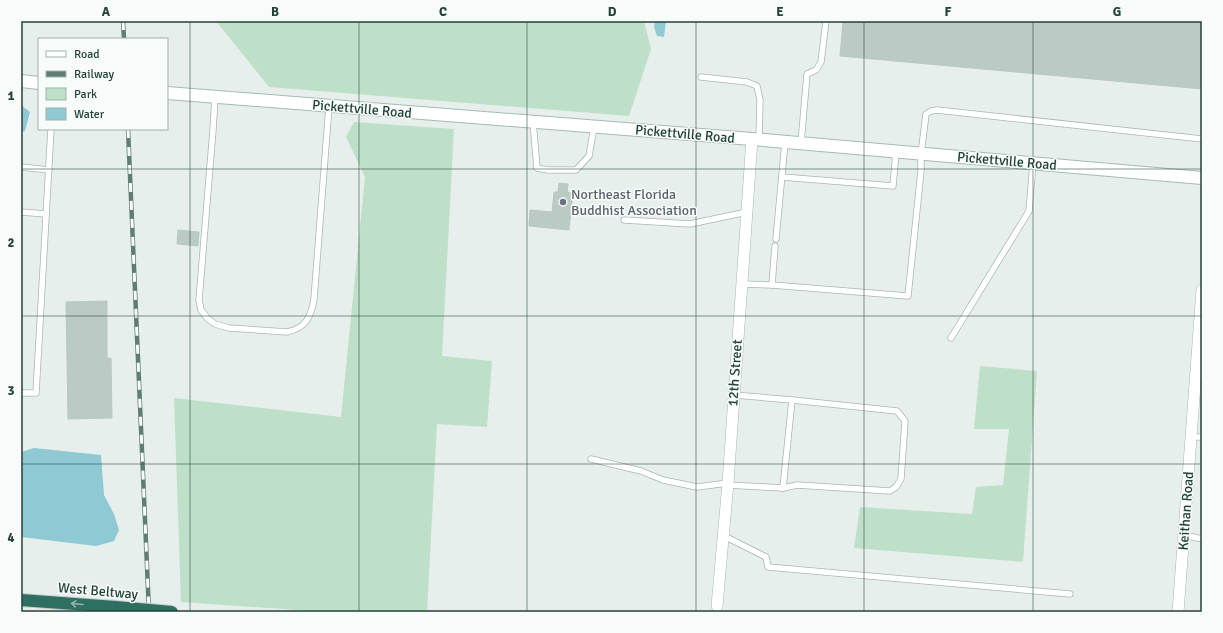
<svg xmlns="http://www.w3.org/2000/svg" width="1223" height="633" viewBox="0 0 1223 633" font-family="Signika,sans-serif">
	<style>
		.green { fill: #bfe0c8 }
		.water { fill: #8ec9d4 }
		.building { fill: #bbcac4; stroke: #b8c9c2 }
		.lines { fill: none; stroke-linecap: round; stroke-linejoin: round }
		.lane-casing { stroke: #a8b8b2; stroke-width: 7 }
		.street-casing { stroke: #a8b8b2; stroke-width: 12 }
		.secondary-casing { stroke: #a4bbb3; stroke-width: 14 }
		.highway-casing { stroke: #c2cac8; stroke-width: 14 }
		.lane { stroke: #fff; stroke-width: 5.5 }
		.street { stroke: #fff; stroke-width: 11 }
		.secondary { stroke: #fff; stroke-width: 12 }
		.highway { stroke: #2f6f62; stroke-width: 12 }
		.rail-casing { stroke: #5f7d75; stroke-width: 4.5 }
		.rail { stroke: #f7fbf9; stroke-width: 3; stroke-dasharray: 9; stroke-linecap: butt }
		.highway-bridge-casing { stroke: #c2cac8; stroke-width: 14; stroke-linecap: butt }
		.highway-bridge { stroke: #2f6f62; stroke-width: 12 }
		.oneway { stroke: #93b5ae }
		.grid { fill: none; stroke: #24423a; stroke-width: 1; stroke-opacity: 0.55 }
		.worship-dot { fill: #6b7280; stroke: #f7fbf9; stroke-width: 1.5 }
		.labels { text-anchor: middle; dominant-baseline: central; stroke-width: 3; stroke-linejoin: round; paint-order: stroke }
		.street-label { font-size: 14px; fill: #24423a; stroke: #f7fbf9 }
		.worship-label { font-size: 14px; fill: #5b616d; stroke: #f7fbf9; text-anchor: start }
		.neatline { fill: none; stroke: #24423a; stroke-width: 1.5 }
		.grid-label { font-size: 13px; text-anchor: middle; font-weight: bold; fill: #24423a }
	</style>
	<rect width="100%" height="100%" fill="#e6efeb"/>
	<g class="green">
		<polygon points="216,21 644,21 651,49 629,116 269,87"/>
		<polygon points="354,122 454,129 442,356 492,361 487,427 437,424 427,612 326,612 181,602 174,398 341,417 365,177 346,137"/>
		<polygon points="980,366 1037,371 1023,562 854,548 860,507 972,514 976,487 1003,485 1009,429 974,429"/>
	</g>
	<g class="water">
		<polygon points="655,21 666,21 664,37 657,36 654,27"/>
		<polygon points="21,105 30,112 25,131 21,132"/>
		<polygon points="34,448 101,455 104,495 114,514 119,530 114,541 96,546 21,537 21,452"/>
	</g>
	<g class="building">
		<polygon points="843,21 1202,21 1202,89 840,56"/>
		<polygon points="559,183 568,184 567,192 573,193 569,230 529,226 530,210 552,212 554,192 558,192"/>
		<polygon points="178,230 199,232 198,246 177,244"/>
		<polygon points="107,301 107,358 111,358 112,418 68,419 66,302"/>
	</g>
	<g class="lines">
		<defs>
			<g id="lane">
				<polyline points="701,77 747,82 757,86 760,100 759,140"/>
				<path d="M215,97L213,130L199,300L201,310L207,318L215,324L229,328L287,332C306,328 311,317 314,299L329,106"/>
				<polyline points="533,122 537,168 548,170 576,170 589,156 594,127"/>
				<polyline points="801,143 807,74 816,70 821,62 826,21"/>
				<polyline points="21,167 49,170"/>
				<polyline points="782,177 893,186 896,152"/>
				<polyline points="21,212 46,214"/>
				<polyline points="624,220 690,224 747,212"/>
				<polyline points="776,239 785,142"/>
				<polyline points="742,284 772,285 908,296 921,171 921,154 926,114 931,111 937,110 1202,139"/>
				<polyline points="772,285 775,246"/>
				<polyline points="951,338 1029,211 1033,163"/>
				<polyline points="21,393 36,393 51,129"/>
				<polyline points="1192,437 1202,437"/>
				<polyline points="591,459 641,471 663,480 697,487 728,483"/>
				<polyline points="727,485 783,488 792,400 734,395"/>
				<polyline points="783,488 797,485 890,491 896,487 901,479 905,421 897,411 792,400"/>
				<polyline points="1184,535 1202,539"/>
				<polyline points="724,536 766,557 768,567 1070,594"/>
			</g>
			<g id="street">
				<polyline points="717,606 728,483 752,139"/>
				<polyline points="1178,612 1202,290"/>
			</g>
			<g id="secondary">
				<polyline points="21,81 39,83"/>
				<polyline points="167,93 752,139 1202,178"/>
			</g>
			<polyline id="highway" points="21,600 115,607"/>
		</defs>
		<use href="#lane" class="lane-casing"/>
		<use href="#street" class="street-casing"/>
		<use href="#secondary" class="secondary-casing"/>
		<use href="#highway" class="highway-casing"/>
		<use href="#lane" class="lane"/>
		<use href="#street" class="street"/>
		<use href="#secondary" class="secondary"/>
		<use href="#highway" class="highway"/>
		<defs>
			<g id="rail">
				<polyline points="123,21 124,39"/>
				<polyline points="128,129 149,612"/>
			</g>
		</defs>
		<use href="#rail" class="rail-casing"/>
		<use href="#rail" class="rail"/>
		<defs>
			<polyline id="highway-bridge" points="115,607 172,612"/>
		</defs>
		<use href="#highway-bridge" class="highway-bridge-casing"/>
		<use href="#highway-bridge" class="highway-bridge"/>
	</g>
	<defs><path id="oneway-shaft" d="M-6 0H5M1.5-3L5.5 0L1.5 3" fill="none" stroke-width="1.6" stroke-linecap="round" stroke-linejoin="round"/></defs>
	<use class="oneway" href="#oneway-shaft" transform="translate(77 604) rotate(-175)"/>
	<path class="grid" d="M190,21V612M359,21V612M527,21V612M696,21V612M864,21V612M1033,21V612M21,169H1202M21,316H1202M21,464H1202"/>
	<circle class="worship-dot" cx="563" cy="202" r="4"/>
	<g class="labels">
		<g class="street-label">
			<text transform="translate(362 109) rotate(5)">Pickettville Road</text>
			<text transform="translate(685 134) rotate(5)">Pickettville Road</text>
			<text transform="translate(1007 161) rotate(5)">Pickettville Road</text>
			<text transform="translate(735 373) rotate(-86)">12th Street</text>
			<text transform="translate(1186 511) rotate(-86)">Keithan Road</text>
			<text transform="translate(98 591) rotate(5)">West Beltway</text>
		</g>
		<g class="worship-label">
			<text x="571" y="194">Northeast Florida<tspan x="571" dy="16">Buddhist Association</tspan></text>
		</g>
	</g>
	<rect width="1223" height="633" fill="none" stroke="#f7fbf9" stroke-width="44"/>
	<rect x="38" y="38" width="130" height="92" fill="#f7fbf9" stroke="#a3b1ad"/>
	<rect x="46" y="51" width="20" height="6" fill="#ffffff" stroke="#a3b1ad"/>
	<text x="74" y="58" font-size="12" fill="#24423a">Road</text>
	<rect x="46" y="71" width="20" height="6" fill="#5f7d75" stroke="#a3b1ad"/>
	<text x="74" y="78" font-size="12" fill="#24423a">Railway</text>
	<rect x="46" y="88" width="20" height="12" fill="#bfe0c8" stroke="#a3b1ad"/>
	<text x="74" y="98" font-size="12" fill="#24423a">Park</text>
	<rect x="46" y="108" width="20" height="12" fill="#8ec9d4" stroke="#a3b1ad"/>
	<text x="74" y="118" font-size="12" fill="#24423a">Water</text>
	<rect x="22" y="22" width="1179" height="589" class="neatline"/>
	<g class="grid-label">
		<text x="106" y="16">A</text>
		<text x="275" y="16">B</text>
		<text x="443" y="16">C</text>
		<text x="612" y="16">D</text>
		<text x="780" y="16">E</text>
		<text x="948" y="16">F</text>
		<text x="1117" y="16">G</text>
		<text x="11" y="100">1</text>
		<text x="11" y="247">2</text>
		<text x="11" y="395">3</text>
		<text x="11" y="542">4</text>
	</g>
</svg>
